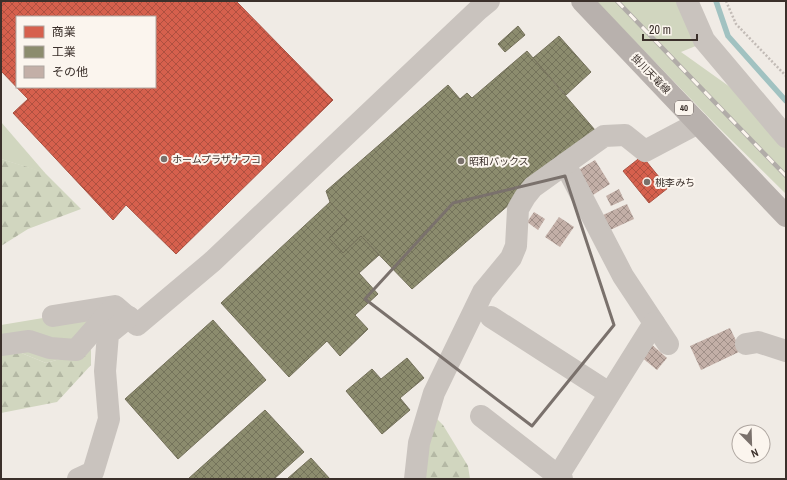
<svg xmlns="http://www.w3.org/2000/svg" width="787" height="480" viewBox="0 0 787 480" font-family="'Archivo Narrow','Noto Sans JP',sans-serif">
	<style>
		.green { fill: #d1d6bf }
		.forest { fill: url(#forest-firs) }
		.shops { fill: url(#shops-cross-hatch); stroke: #a85243; fill-rule: evenodd }
		.industry { fill: url(#industry-cross-hatch); stroke: #74705a }
		.lines { fill: none; stroke-linecap: round; stroke-linejoin: round }
		.stream { stroke: #a1c2c1; stroke-width: 5.5 }
		.building { fill: url(#building-cross-hatch) }
		.path { stroke: #c2bbb6; stroke-width: 2.5; stroke-dasharray: 2 2; stroke-linecap: butt }
		.minor { stroke: #c9c3be; stroke-width: 22 }
		.major { stroke: #b8b1ad; stroke-width: 22 }
		.rail-casing { stroke: #b1aca8; stroke-width: 4.5 }
		.rail { stroke: #fbf5ee; stroke-width: 3; stroke-dasharray: 9; stroke-linecap: butt }
		.marked { fill: none; stroke: #7a716c; stroke-width: 3; stroke-linejoin: round }
		.poi-dot { fill: #7a716c; stroke: #fbf5ee; stroke-width: 1.5 }
		.labels { text-anchor: middle; dominant-baseline: central; stroke-width: 4; stroke-linejoin: round; paint-order: stroke }
		.shield { fill: #fbf5ee; stroke: #756b66; stroke-width: 1 }
		.shield-label { font-size: 9px; font-weight: bold; fill: #3b302b }
		.street-label { font-size: 10px; fill: #3b302b; stroke: #fbf5ee }
		.poi-label { font-size: 10px; fill: #3b302b; stroke: #fbf5ee; text-anchor: start }
	</style>
	<defs>
		<pattern id="forest-firs" width="22" height="20" patternUnits="userSpaceOnUse"><rect width="22" height="20" fill="#d1d6bf"/><path d="M5 1l3.5 6h-7zM16 11l3.5 6h-7z" fill="#b4b8a4"/></pattern>
		<pattern id="shops-cross-hatch" width="8" height="8" patternUnits="userSpaceOnUse"><rect width="8" height="8" fill="#d6604d"/><path d="M0 0l8 8M0 8l8-8" fill="none" stroke="#af5040"/></pattern>
		<pattern id="industry-cross-hatch" width="8" height="8" patternUnits="userSpaceOnUse"><rect width="8" height="8" fill="#8c8c6e"/><path d="M0 0l8 8M0 8l8-8" fill="none" stroke="#74735b"/></pattern>
		<pattern id="building-cross-hatch" width="8" height="8" patternUnits="userSpaceOnUse"><rect width="8" height="8" fill="#c3afa7"/><path d="M0 0l8 8M0 8l8-8" fill="none" stroke="#a08f88"/></pattern>
	</defs>
	<rect width="100%" height="100%" fill="#f0ebe5"/>
	<g class="green">
		<polygon points="596,1 684,1 703,43 681,52 786,127 786,194 717,126"/>
		<polygon points="1,122 45,173 1,159"/>
		<polygon points="115,306 91,337 91,350 46,363 9,348 1,350 1,325"/>
	</g>
	<g class="forest">
		<polygon points="1,159 44,172 81,209 28,229 1,246"/>
		<polygon points="9,348 46,363 91,350 91,365 57,402 1,413 1,350"/>
		<polygon points="432,414 443,425 468,466 470,479 417,479"/>
	</g>
	<g class="shops">
		<path d="M3,1H236L333,100L176,254L126,205L113,220L13,113L28,99L1,71V3ZM17,17H155V87H17Z"/>
		<polygon points="642,156 668,188 649,203 623,171"/>
	</g>
	<g class="industry">
		<polygon points="518,26 525,35 505,52 498,44"/>
		<polygon points="559,36 591,72 566,95 533,58"/>
		<polygon points="527,51 595,130 412,289 361,236 343,253 329,238 347,220 330,202 326,191 448,85 460,99 467,93 472,98"/>
		<polygon points="330,202 347,220 329,238 343,253 361,236 379,255 359,273 378,294 355,315 368,329 340,356 327,341 289,377 221,303"/>
		<polygon points="213,320 266,380 178,459 125,399"/>
		<polygon points="407,358 424,378 400,398 410,410 382,434 346,391 372,369 381,379"/>
		<polygon points="265,410 304,452 274,479 188,479"/>
		<polygon points="311,458 330,479 287,479"/>
	</g>
	<g class="lines">
		<polyline class="stream" points="716,1 728,36 786,101"/>
	</g>
	<g class="building">
		<polygon points="595,160 610,184 593,195 577,171"/>
		<polygon points="619,189 624,200 611,206 606,196"/>
		<polygon points="627,204 634,219 610,230 603,215"/>
		<polygon points="534,212 545,219 538,230 527,222"/>
		<polygon points="559,217 574,227 560,247 545,237"/>
		<polygon points="730,328 741,351 701,370 690,346"/>
		<polygon points="651,344 667,358 657,370 640,356"/>
	</g>
	<g class="lines">
		<polyline class="path" points="726,1 736,24 786,76"/>
		<g class="minor">
			<polyline points="687,1 704,40 786,137"/>
			<polyline points="565,164 623,276 668,344"/>
			<polyline points="53,316 115,306 137,325 213,261 478,10 489,1"/>
			<polyline points="491,317 609,393"/>
			<polyline points="746,344 758,342 786,351"/>
			<polyline points="1,345 29,341 50,348 76,350 113,308"/>
			<polyline points="481,416 562,479"/>
			<polyline points="558,476 654,323"/>
			<polyline points="78,479 93,472 109,419 105,371 108,334 129,317"/>
			<polyline points="415,479 419,443 434,393 483,292 511,258 516,246 518,209 525,197 533,187 604,136 625,135 645,151 698,123"/>
		</g>
		<polyline class="major" points="582,1 786,216"/>
		<defs>
			<polyline id="rail" points="617,1 786,176"/>
		</defs>
		<use href="#rail" class="rail-casing"/>
		<use href="#rail" class="rail"/>
	</g>
	<path class="marked" d="M565,176L614,325L532,426L365,299L453,203Z"/>
	<g class="poi-dot">
		<circle cx="164" cy="159" r="4"/>
		<circle cx="461" cy="161" r="4"/>
		<circle cx="647" cy="182" r="4"/>
	</g>
	<g class="labels">
		<rect class="shield" x="675" y="101" width="18" height="14" rx="3"/>
		<g class="shield-label">
			<text x="684" y="108">40</text>
		</g>
		<g class="street-label">
			<text transform="translate(651 74) rotate(46)">掛川天竜線</text>
		</g>
		<g class="poi-label">
			<text x="172" y="159">ホームプラザナフコ</text>
			<text x="469" y="161">昭和パックス</text>
			<text x="655" y="182">桃李みち</text>
		</g>
	</g>
	<rect width="787" height="480" fill="none" stroke="#3b302b" stroke-width="4"/>
	<rect x="16" y="16" width="140" height="72" fill="#fbf5ee" stroke="#aea6a0"/>
	<rect x="24" y="26" width="20" height="12" fill="#d6604d" stroke="#aea6a0"/>
	<text x="52" y="36" font-size="12" fill="#3b302b">商業</text>
	<rect x="24" y="46" width="20" height="12" fill="#8c8c6e" stroke="#aea6a0"/>
	<text x="52" y="56" font-size="12" fill="#3b302b">工業</text>
	<rect x="24" y="66" width="20" height="12" fill="#c3afa7" stroke="#aea6a0"/>
	<text x="52" y="76" font-size="12" fill="#3b302b">その他</text>
	<g transform="translate(751 444) rotate(157)"><circle r="19" fill="#fbf5ee" stroke="#aea6a0"/>
	<path d="M0-3L7 15L0 10L-7 15Z" fill="#7a716c"/>
	<text y="-6" font-size="11" font-weight="bold" text-anchor="middle" fill="#3b302b">N</text>
	</g>
	<path d="M643 34v6h54v-6" fill="none" stroke="#3b302b" stroke-width="2"/>
	<text x="649" y="34" font-size="12" fill="#3b302b" stroke="#fbf5ee" stroke-width="3" paint-order="stroke">20 m</text>
</svg>
